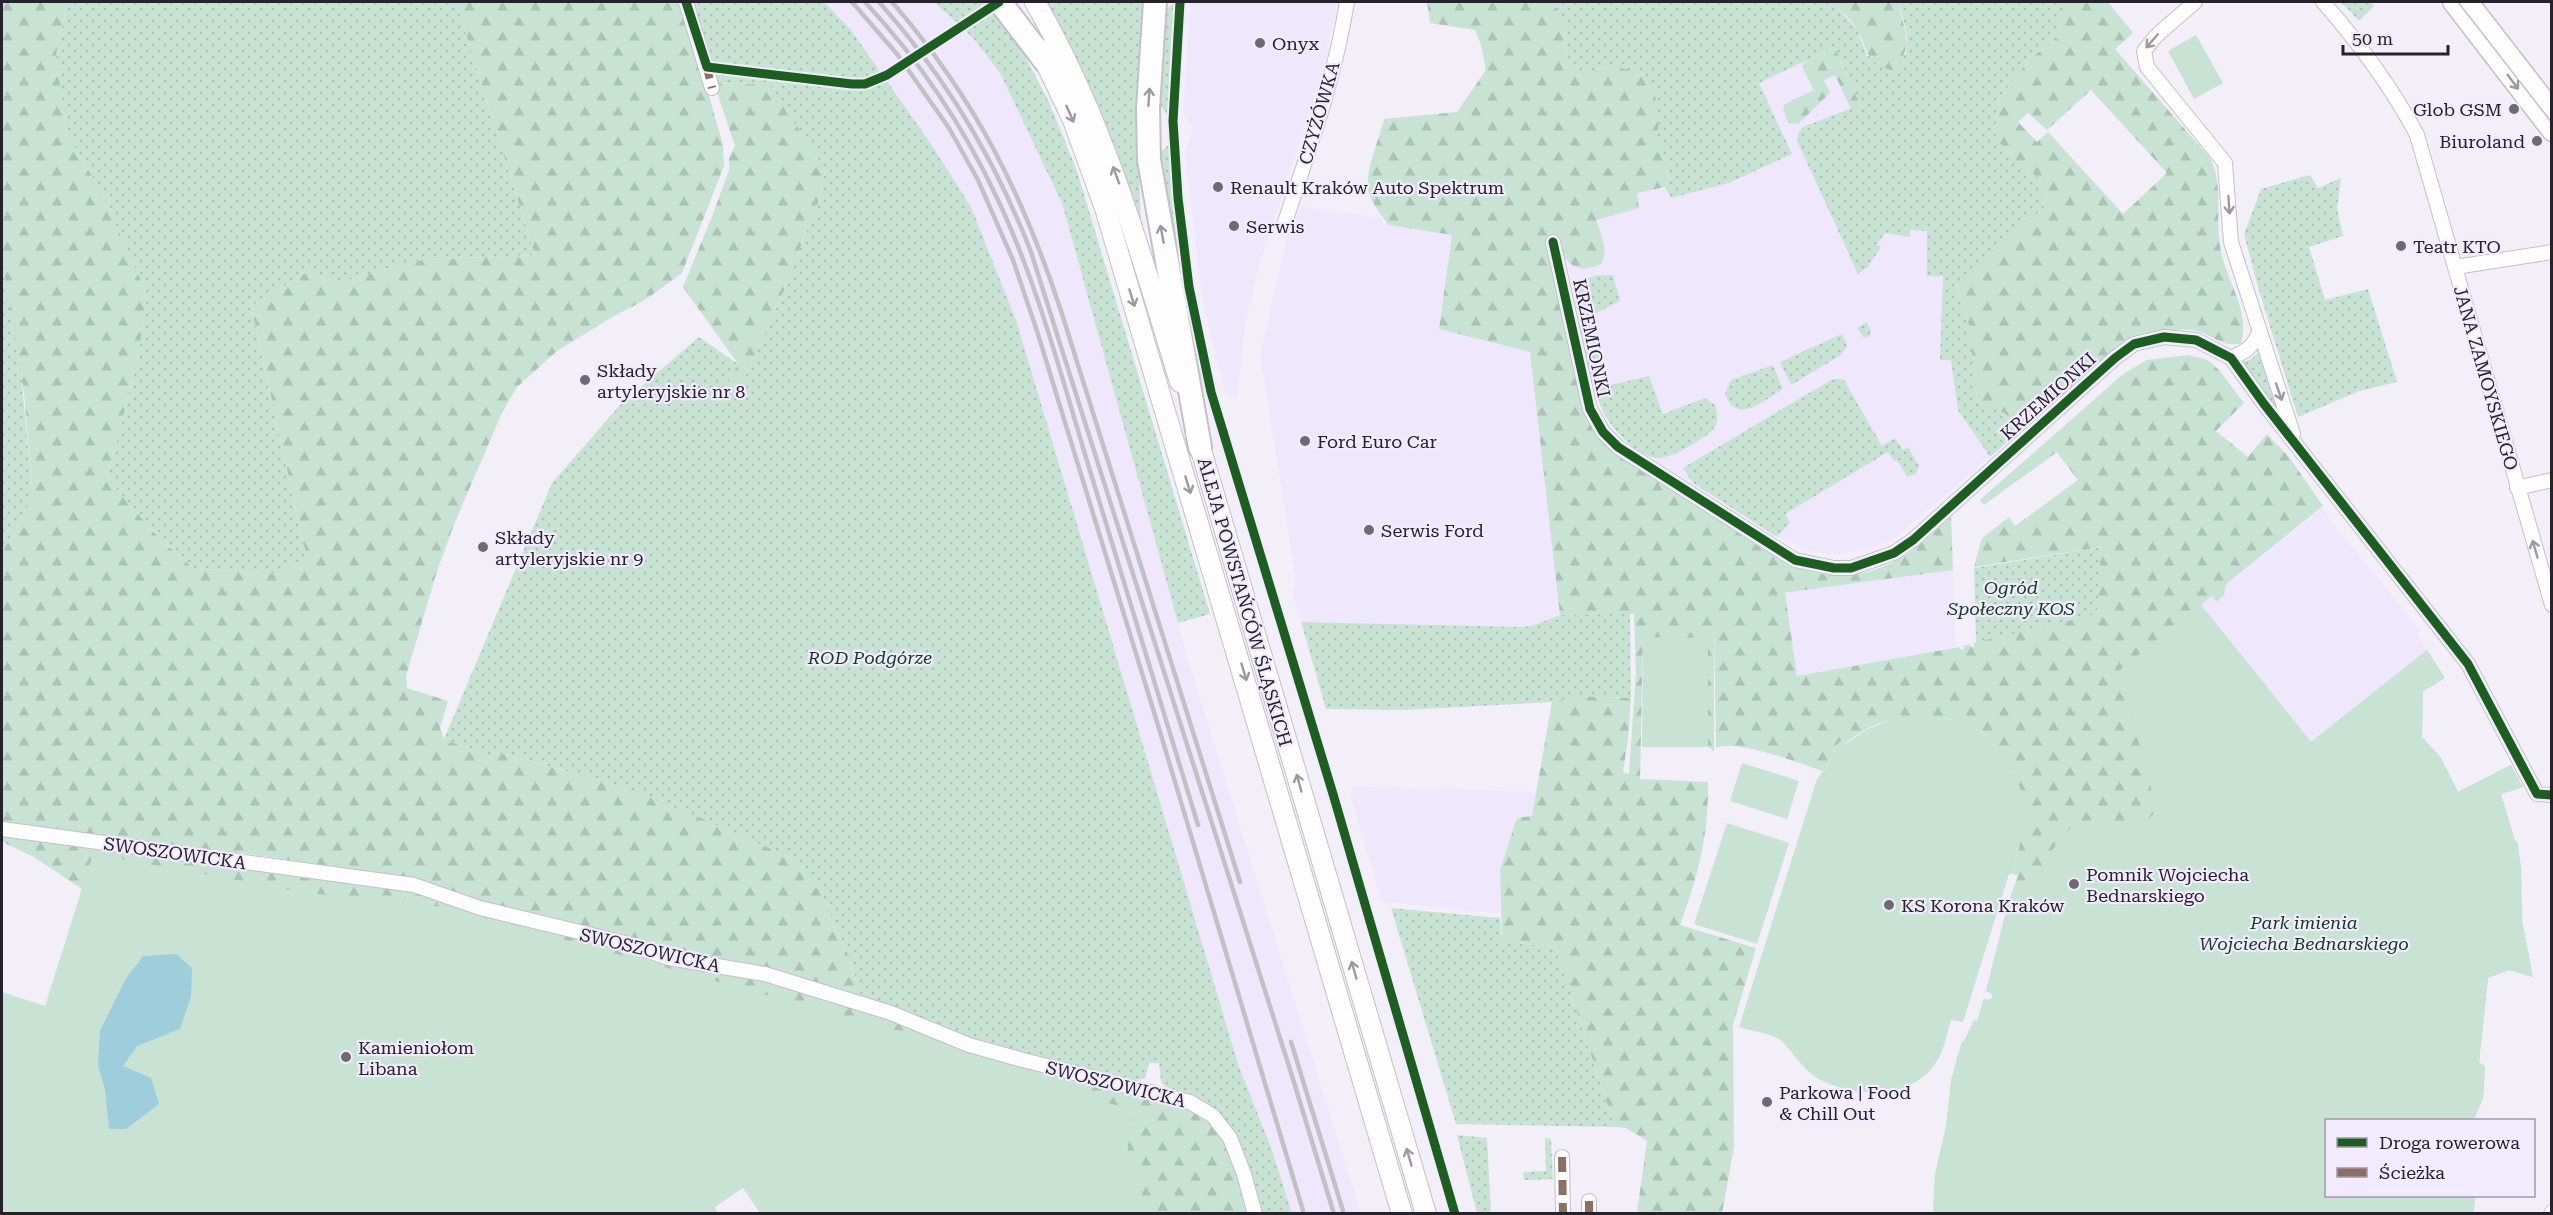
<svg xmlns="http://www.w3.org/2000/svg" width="2553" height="1215" viewBox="0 0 2553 1215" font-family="'Roboto Serif',serif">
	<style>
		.built { fill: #efe8fc }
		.grass { fill: url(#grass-dots) }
		.forest { fill: url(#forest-firs); fill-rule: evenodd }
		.park { fill: #c8e2d3 }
		.water { fill: #9ecddc }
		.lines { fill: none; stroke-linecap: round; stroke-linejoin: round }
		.minor-casing { stroke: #c4c0ca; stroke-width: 16 }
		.tertiary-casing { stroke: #c4c0ca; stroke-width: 21 }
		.secondary-casing { stroke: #c4c0ca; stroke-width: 22 }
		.primary-casing { stroke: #c4c0ca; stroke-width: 26 }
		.minor { stroke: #fdfdfe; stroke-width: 14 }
		.tertiary { stroke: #fdfdfe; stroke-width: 18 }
		.secondary { stroke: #fdfdfe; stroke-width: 20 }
		.primary { stroke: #fdfdfe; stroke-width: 22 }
		.tram { stroke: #c1c0c3; stroke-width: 1.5 }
		.rail { stroke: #c1c0c3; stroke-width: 4.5 }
		.quiet { stroke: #8d6e63; stroke-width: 8; stroke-dasharray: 15 8; stroke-linecap: butt }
		.cycleway-casing { stroke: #f1ebfd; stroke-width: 13 }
		.cycleway { stroke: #1b5e20; stroke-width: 9 }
		.oneway { stroke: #9c9aa0 }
		.poi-dot { fill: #6d6a74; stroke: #f1ebfd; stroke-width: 2 }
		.labels { text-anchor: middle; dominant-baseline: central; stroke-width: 4.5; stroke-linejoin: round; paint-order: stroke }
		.poi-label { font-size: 18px; fill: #26222c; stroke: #f1ebfd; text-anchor: start }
		.street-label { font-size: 18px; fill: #26222c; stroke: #f1ebfd }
		.park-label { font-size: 18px; font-style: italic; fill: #113921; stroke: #f1ebfd }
	</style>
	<defs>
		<pattern id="grass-dots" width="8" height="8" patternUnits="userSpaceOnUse" patternTransform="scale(1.5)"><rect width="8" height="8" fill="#c8e2d3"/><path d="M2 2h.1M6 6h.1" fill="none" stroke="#acc2b5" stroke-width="1.8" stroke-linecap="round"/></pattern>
		<pattern id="forest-firs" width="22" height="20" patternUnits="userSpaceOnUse" patternTransform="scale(1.5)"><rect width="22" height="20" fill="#c8e2d3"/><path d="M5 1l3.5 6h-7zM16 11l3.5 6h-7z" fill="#acc2b5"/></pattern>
	</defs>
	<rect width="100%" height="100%" fill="#f2eff9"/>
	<g class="built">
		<polygon points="824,2 934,2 973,38 1000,73 1062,203 1189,663 1361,1213 1292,1213 1271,1147 1239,1067 1016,320 971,207 929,141 851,30"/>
		<polygon points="1190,2 1338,2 1324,67 1259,267 1246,320 1237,398 1226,396 1202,299 1185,153 1193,127 1183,114"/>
		<polygon points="1835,47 1870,128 1933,179 1956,283 1963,417 1990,457 1896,537 1874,548 1837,554 1812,552 1777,537 1633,446 1611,425 1604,415 1595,392 1566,258 1552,210 1665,187 1672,198 1791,153 1759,83"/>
		<polygon points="1303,207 1380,218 1385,225 1452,235 1439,328 1541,346 1550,401 1572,615 1560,615 1532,626 1493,627 1301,622 1292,594 1296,580 1260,354 1290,224"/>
		<polygon points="2324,508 2328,517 2420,630 2418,635 2427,650 2311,743 2201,605 2212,596 2217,601 2224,595 2226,584"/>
		<polygon points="1953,570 1956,647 1797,676 1785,593"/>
		<polygon points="1353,786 1536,792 1532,816 1517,818 1500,870 1501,914 1382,902 1351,798"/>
	</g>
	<g class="grass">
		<polygon points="68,2 456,2 535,255 422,260 338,283 309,271 251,306 306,556 281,574 193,568 158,537 107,478 139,355 146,292 102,193 67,134 56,55"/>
		<polygon points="690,2 824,2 851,30 929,141 971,207 1016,320 1239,1067 1271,1147 1292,1213 1260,1213 1207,1104 1164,1086 1161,1081 1159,1063 1149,1063 1145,1079 1134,1080 991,1047 862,1000 849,957 821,892 789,857 626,788 498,752 493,758 444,739 552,483 620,405 699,337 738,364 732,388 739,391 779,302 822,192 825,169 748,84 714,83"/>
		<polygon points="934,2 991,2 1025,56 1049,102 1077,171 1210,614 1178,623 1062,203 1000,73 973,38"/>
		<polygon points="1041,2 1145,2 1137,122 1141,225 1138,223"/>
		<polygon points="1175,2 1168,116 1153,95 1163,12"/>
		<path d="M1552,2H1832L1857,29L1867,56L1906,54L1907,35L1899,2H2067L2057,23L2061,36L2031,58L1999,98L1995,129L2018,164L2041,179L2044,208L1993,249L1956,284L1969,325L1977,399L2006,414L2012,438L1990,457L1958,410L1951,360H1940L1943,276H1927V231L1910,230V237L1885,233L1877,244L1881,247L1868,267L1858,274L1799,145C1796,137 1797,133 1803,127L1860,105L1835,47L1759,83L1792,154L1729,183L1671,198L1665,187L1669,177L1657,136L1659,122L1607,66L1586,73L1569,65L1564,45L1568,27Z"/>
		<polygon points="2341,2 2370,2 2374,6 2359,21"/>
		<polygon points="1169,144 1173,197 1183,281 1178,280 1160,161 1162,151"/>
		<polygon points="2310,175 2318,188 2341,178 2337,209 2343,236 2309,247 2325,300 2368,289 2397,382 2359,391 2298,417 2258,287 2244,234 2261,189"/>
		<polygon points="2,258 17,332 33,497 2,553"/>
		<path d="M1597,275H1613L1620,301L1589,317L1610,385L1649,376L1663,414L1705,398L1715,405C1717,413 1719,421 1715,427C1706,439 1669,460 1656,458C1640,455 1622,439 1612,426C1590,398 1583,336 1575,300L1579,288L1589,282L1588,278Z"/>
		<polygon points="1186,298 1202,370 1234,480 1229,473 1198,370 1183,300"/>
		<polygon points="1867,322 1871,331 1869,337 1864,338 1857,328"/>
		<polygon points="1842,334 1847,346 1841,355 1791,385 1780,362"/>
		<polygon points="2261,350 2279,411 2240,363 2251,359"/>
		<path d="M1773,365L1783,389C1763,401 1737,426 1725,394L1731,380Z"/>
		<polygon points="1836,379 1844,380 1882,446 1895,438 1903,450 1908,447 1919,466 1916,474 1907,477 1897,460 1894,461 1888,452 1785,514 1790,523 1777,537 1693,483 1683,468 1831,380"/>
		<polygon points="2102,547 2097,614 1976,643 1974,568"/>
		<polygon points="1630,612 1631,698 1579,696 1552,702 1404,710 1326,709 1301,622 1521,627 1532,626 1560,615"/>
		<polygon points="1391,908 1500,918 1502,941 1556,948 1615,1127 1456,1124"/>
		<polygon points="1457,1135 1487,1138 1491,1213 1477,1213"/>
		<polygon points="1545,1138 1551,1139 1553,1179 1524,1180 1523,1172 1546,1171"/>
	</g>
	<g class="forest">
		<polygon points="2,2 68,2 56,55 67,134 102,193 146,292 139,355 107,478 158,537 193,568 281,574 306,555 251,306 309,271 338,283 422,260 535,255 456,2 682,2 723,145 724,166 682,273 645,300 614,316 557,351 517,387 502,413 455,522 437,571 406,676 407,688 448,701 440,728 444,739 493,758 497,752 626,788 706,820 789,857 821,892 849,957 862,1000 664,951 394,876 242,853 217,853 2,825 2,553 33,497 24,393 2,258"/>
		<path d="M1427,2H1552L1568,27L1564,45L1569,65L1586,73L1607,66L1638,71L1654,89L1659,122L1657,136L1669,178L1665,187L1637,193L1639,208L1596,220C1601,235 1609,249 1601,264C1589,269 1576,272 1566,259L1551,264L1595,430L1608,447L1627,461L1778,559C1822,582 1867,581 1909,553C1924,543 1937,528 1951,517L1953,570L1768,595L1785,593L1797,676L1960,647L1961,650L1964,649L1963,646L1970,644L1971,647H1974L1973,643L2097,614L2101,547L1974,567L1982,538L2009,517L2015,526L2078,480L2057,452L1984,505L1980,500L2123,374L2147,360L2188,355L2208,360L2219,370L2244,403L2216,431L2248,457L2267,434L2289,457L2323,506L2226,584L2224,595L2216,602L2212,596L2201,605L2311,742L2427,650L2445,678L2423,691L2422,737L2441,758L2458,792L2511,765L2523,787L2501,794L2515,841H2517L2521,867L2522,921L2533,977L2509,970L2488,978L2479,1062L2485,1067L2483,1098L2474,1120H2326V1196L2048,1214H1937L1933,1211L1935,1175L1946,1127L1951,1080L1962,1041H1964L1974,1020L1977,1021L1984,999L1989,1000L1992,998V994L1986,991L2009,900L2018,876L2012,874L2019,848L2023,824H2028C2029,801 2012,781 2011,758L1984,733L1963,723L1964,721C1918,716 1884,711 1845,744L1842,740L1833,749L1837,753L1823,771C1801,764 1735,738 1716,748L1714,621V751L1708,747V638H1643L1640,779L1708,782C1709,835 1698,876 1680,925L1756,948L1733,1025L1734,1147L1722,1213H1637L1647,1141L1626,1128L1615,1127L1556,948L1502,941L1500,870L1517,818L1532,816L1552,702L1579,696L1631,698L1628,738L1623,773L1629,774L1636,672L1634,614L1560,615L1530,352L1439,329L1452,235L1388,225C1382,215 1372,204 1369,193C1363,174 1380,138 1384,119L1457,112L1486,70L1481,45L1475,30L1430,23Z"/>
		<path d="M1832,2H1899C1903,34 1916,39 1895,71C1865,64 1870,54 1858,31C1853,20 1840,11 1832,2Z"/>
		<path d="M2066,2H2108L2133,33L2115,49L2210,158C2224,185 2215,216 2220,245C2224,279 2251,309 2241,343C2222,349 2210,332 2192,330C2172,328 2150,334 2131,339L2012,438L2006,414L1977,400L1969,325L1956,283L1993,249L2044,208L2041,179L2018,164L1996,138L1995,129L1999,98L2031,58L2061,36L2057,23ZM2091,90L2167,173L2123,214L2048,132L2037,142L2018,122L2028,113L2047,130Z"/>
		<polygon points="1835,47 1860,105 1851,109 1835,75 1824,80 1830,93 1798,124 1788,123 1783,109 1785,104 1814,90 1802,66 1806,61"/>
		<polygon points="714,83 770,85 825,169 822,192 779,302 739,391 727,385 738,364 683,287 713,214 729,170 729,157 735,146"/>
		<path d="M2,832L258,871L387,883L759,976L1198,1112C1234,1144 1237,1170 1249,1213H775L742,1169L69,933L82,889L34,857L2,842Z"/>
	</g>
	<g class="park">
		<polygon points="2196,35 2223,83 2194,99 2168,51"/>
		<polygon points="2201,605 2311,742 2427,650 2445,678 2423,691 2422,737 2441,758 2458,792 2511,765 2523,787 2501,794 2515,841 2517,841 2521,867 2522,921 2533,977 2509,970 2488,978 2479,1062 2485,1067 2483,1098 2474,1120 2326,1120 2326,1196 2475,1196 2474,1213 1937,1214 1933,1211 1935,1175 1946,1127 1951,1083 1962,1041 1964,1041 1974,1020 1977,1021 1984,999 1989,1000 1992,998 1992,994 1986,991 2009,900 2020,902 2035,874 2038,876 2047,863 2044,860 2072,826 2129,823 2130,825 2145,822 2157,811 2120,670"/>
		<polygon points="1643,637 1708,638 1708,747 1642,747"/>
		<path d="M1900,713L1901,718L1921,716L1953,720L1955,717L1964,721V724C1985,731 2004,747 2017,766L2012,770L2025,799L2029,824L2023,825L2019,848L2012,874H2009L1963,1022L1951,1020C1947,1033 1945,1047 1938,1059C1915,1102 1849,1099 1814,1076C1801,1067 1786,1043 1779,1039C1768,1033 1752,1031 1739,1027L1817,779L1837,753L1833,748L1842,740L1846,744L1866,730L1890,720V715Z"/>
		<polygon points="1742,763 1799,781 1787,819 1730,801"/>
		<polygon points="1727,823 1789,843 1757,944 1694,924"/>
		<path d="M93,854L308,893L444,907L1064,1076L1081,1097L1137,1110C1130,1126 1124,1147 1131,1165C1133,1171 1139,1175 1140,1181C1143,1192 1142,1202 1146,1213H760L743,1188L715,1207L718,1214H2V992L45,1006Z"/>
	</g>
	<polygon class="water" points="176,954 192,968 191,996 180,1029 137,1046 123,1066 151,1078 159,1104 126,1129 109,1129 105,1090 98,1065 100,1031 125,980 143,956"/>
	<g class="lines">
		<defs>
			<g id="minor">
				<polyline points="686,2 712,88"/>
				<polyline points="2195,2 2156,36 2144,51 2147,67 2225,163 2231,242 2293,434"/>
				<path d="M2323,2C2359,43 2391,86 2417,135L2552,605"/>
				<path d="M1285,222C1309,150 1335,77 1347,2"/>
				<polyline points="1553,242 1590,409 1603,432 1618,447 1795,560 1834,568 1851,568 1894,553 1913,540 2115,358 2134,344 2164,337 2196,340 2231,358 2264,404 2468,664 2537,794 2552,795"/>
				<polyline points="2455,267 2552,252"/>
				<path d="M2231,358C2245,352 2253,347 2259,333"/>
				<polyline points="2517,488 2552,480"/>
				<polyline points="2,829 414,885 480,908 625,943 669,958 765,974 891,1013 969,1045 1023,1060 1190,1102 1213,1116 1230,1138 1244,1174 1255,1214"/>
				<polyline points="1562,1157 1563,1214"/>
				<polyline points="1589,1201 1589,1214"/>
				<polyline points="2551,1214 2552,1212"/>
			</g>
			<g id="tertiary">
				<polyline points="2452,2 2552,132"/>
				<polyline points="2469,2 2552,109"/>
			</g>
			<g id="secondary">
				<path d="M1035,2C1104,121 1140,251 1180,382"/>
				<polyline points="1039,49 1073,120 1105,208 1402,1214"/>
				<polyline points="1196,433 1426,1214"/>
			</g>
			<g id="primary">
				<polyline points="1000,2 1045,61"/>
				<polyline points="1155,2 1148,108 1149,160 1200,447"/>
			</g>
		</defs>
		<use href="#minor" class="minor-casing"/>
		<use href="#tertiary" class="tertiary-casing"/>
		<use href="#secondary" class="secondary-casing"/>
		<use href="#primary" class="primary-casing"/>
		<use href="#minor" class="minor"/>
		<use href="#tertiary" class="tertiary"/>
		<use href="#secondary" class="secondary"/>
		<use href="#primary" class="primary"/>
		<polyline class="tram" points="2458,2 2552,123"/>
		<g class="rail">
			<polyline points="852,2 897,54 949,128 978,180 1013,260 1037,331 1161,735 1304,1214"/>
			<path d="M865,2C919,60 964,127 998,200C1039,287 1063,383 1091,474C1127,591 1163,708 1198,825"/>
			<path d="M879,2C945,76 995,159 1031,252L1293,1079L1334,1214"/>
			<path d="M892,2C975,98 1023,194 1062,314L1240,882"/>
			<polyline points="1291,1042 1344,1214"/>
		</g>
		<g class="quiet">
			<polyline points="706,64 712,88"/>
			<polyline points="1562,1157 1563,1214"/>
			<polyline points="1589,1201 1589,1214"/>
		</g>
		<defs>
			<g id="cycleway">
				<polyline points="686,2 707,67 852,84 865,84 887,75 999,2"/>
				<polyline points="1180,2 1173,121 1178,198 1189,287 1211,392 1333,794 1455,1214"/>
				<polyline points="1553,242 1590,409 1603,432 1618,447 1795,560 1834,568 1851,568 1894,553 1913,540 2115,358 2134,344 2164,337 2196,340 2231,358 2264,404 2468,664 2537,794 2552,795"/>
			</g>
		</defs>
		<use href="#cycleway" class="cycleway-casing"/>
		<use href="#cycleway" class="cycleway"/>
	</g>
	<defs><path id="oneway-shaft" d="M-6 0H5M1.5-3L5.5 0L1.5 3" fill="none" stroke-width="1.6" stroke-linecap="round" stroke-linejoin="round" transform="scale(1.5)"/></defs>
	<g class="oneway">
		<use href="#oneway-shaft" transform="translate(2152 41) rotate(131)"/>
		<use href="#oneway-shaft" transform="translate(2513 82) rotate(53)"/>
		<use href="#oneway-shaft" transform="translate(1149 97) rotate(-86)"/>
		<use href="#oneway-shaft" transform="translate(1070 114) rotate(66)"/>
		<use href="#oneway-shaft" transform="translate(1116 175) rotate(-110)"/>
		<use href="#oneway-shaft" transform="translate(2229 205) rotate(86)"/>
		<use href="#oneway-shaft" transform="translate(1162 234) rotate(-101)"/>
		<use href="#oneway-shaft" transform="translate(1132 298) rotate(73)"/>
		<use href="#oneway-shaft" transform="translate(2279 392) rotate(71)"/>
		<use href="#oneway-shaft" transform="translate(1188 485) rotate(73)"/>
		<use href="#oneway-shaft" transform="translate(2535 549) rotate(-106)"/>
		<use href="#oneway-shaft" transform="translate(1244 672) rotate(73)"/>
		<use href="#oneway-shaft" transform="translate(1299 783) rotate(-106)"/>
		<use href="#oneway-shaft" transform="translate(1354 970) rotate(-106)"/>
		<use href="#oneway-shaft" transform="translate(1409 1157) rotate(-106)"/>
	</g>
	<g class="poi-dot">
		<circle cx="1260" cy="43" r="6"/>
		<circle cx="2514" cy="109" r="6"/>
		<circle cx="2537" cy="141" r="6"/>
		<circle cx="1218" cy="187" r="6"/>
		<circle cx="1234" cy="226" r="6"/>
		<circle cx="2401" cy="246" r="6"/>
		<circle cx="585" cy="380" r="6"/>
		<circle cx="1305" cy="441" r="6"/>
		<circle cx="1369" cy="530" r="6"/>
		<circle cx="483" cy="547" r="6"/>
		<circle cx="2074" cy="884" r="6"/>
		<circle cx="1889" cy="905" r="6"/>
		<circle cx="346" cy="1057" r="6"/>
		<circle cx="1767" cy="1102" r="6"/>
	</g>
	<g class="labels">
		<g class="poi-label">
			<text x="1272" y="43">Onyx</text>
			<text x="2502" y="109" text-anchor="end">Glob GSM</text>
			<text x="2525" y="141" text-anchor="end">Biuroland</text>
			<text x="1230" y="187">Renault Kraków Auto Spektrum</text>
			<text x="1246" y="226">Serwis</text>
			<text x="2413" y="246">Teatr KTO</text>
			<text x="597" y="370">Składy<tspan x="597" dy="21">artyleryjskie nr 8</tspan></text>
			<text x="1317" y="441">Ford Euro Car</text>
			<text x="1381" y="530">Serwis Ford</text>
			<text x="495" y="537">Składy<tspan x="495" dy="21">artyleryjskie nr 9</tspan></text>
			<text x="2086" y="874">Pomnik Wojciecha<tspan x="2086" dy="21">Bednarskiego</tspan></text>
			<text x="1901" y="905">KS Korona Kraków</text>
			<text x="358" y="1047">Kamieniołom<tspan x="358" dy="21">Libana</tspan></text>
			<text x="1779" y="1092">Parkowa | Food<tspan x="1779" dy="21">&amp; Chill Out</tspan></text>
		</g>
		<g class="street-label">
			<text transform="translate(1319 113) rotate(-74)">CZYŻÓWKA</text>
			<text transform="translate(1592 338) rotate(78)">KRZEMIONKI</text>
			<text transform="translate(2486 378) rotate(74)">JANA ZAMOYSKIEGO</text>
			<text transform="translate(2048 396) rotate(-42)">KRZEMIONKI</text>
			<text transform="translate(1245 602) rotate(74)">ALEJA POWSTAŃCÓW ŚLĄSKICH</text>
			<text transform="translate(175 853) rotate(8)">SWOSZOWICKA</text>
			<text transform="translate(650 950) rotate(13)">SWOSZOWICKA</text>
			<text transform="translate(1116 1084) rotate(14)">SWOSZOWICKA</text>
		</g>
		<g class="park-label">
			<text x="2011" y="587">Ogród<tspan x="2011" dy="21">Społeczny KOS</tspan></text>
			<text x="870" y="657">ROD Podgórze</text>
			<text x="2304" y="922">Park imienia<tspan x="2304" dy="21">Wojciecha Bednarskiego</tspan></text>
		</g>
	</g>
	<rect width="2553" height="1215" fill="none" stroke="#26222c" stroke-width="6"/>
	<rect x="2325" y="1119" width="210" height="78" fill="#f1ebfd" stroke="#a09ba9" stroke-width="1.5"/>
	<rect x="2337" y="1138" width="30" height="9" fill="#1b5e20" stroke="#a09ba9" stroke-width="1.5"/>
	<text x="2379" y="1149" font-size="18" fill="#26222c">Droga rowerowa</text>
	<rect x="2337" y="1168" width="30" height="9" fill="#8d6e63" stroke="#a09ba9" stroke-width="1.5"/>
	<text x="2379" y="1179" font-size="18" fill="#26222c">Ścieżka</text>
	<path d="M2343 45v9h105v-9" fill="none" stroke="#26222c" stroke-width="3"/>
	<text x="2352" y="45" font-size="18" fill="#26222c" stroke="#f1ebfd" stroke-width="4.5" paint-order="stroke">50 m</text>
</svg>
